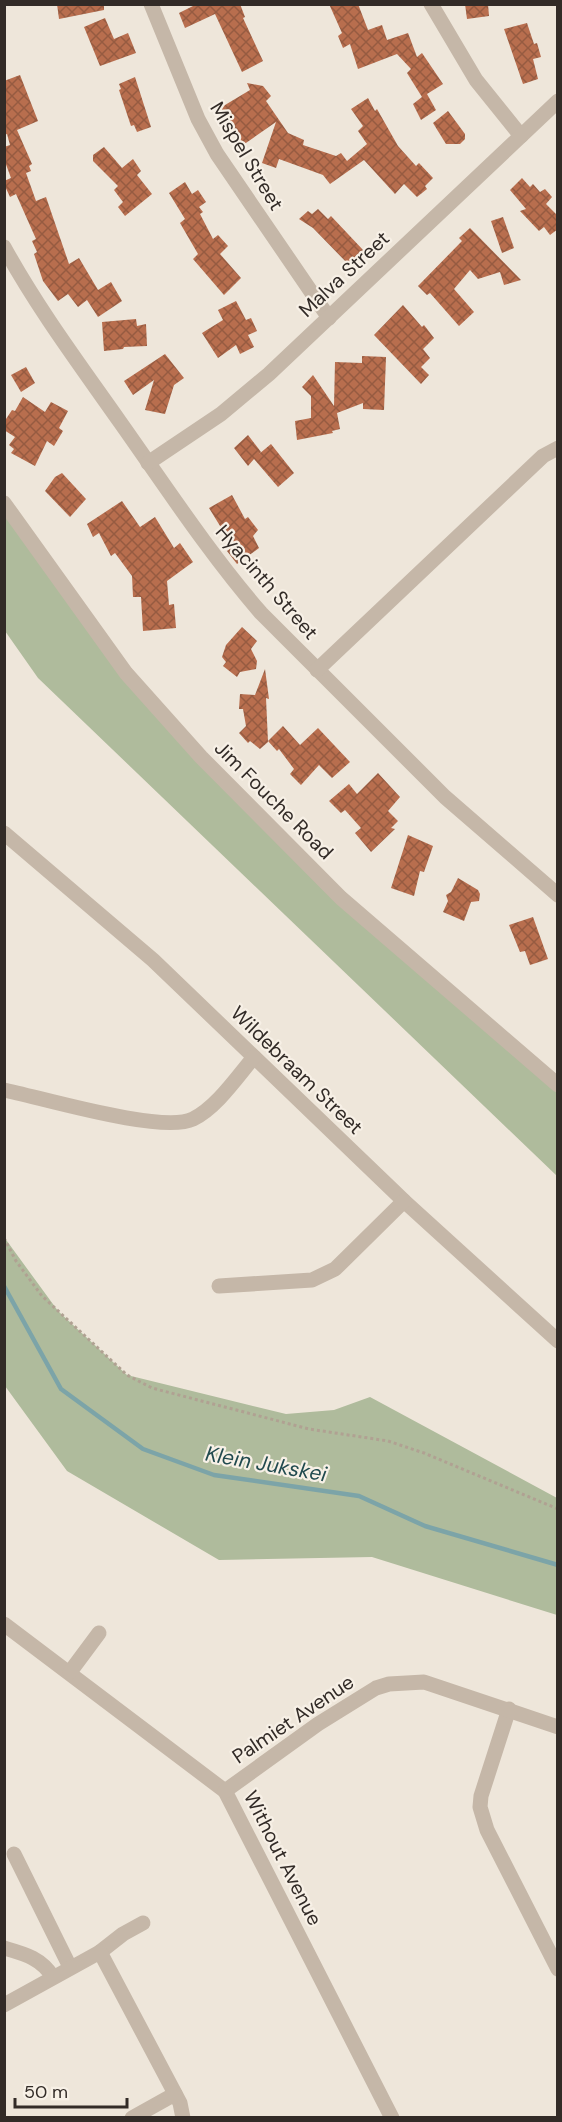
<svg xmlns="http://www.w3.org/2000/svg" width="562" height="2122" viewBox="0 0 562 2122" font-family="'DM Sans',sans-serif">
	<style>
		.park { fill: #afbb9c }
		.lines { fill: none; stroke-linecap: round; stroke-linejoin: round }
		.stream { stroke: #7ca4a8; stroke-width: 4.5 }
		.building { fill: url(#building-cross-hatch) }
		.path { stroke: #b0a192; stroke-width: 3; stroke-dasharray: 3 3; stroke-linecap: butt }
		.minor { stroke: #c5b7a8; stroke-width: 15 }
		.labels { text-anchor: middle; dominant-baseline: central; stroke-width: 4.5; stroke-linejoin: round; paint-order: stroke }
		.street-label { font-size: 20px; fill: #322b27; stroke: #f7f0e6 }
		.water-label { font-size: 21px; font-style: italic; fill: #214a4f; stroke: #f7f0e6 }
	</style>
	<defs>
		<pattern id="building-cross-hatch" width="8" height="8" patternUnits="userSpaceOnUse" patternTransform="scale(1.5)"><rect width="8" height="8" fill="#b86e4e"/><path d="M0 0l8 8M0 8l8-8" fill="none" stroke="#965b41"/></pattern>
	</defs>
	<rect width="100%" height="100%" fill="#eee6da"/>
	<g class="park">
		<polygon points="4,507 186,745 557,1089 557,1176 38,678 5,631"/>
		<polygon points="4,1237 58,1311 127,1375 286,1414 334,1410 370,1397 557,1498 557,1615 372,1557 219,1560 67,1471 5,1386"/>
	</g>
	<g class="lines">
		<polyline class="stream" points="4,1286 61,1389 143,1449 214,1475 359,1496 425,1526 558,1565"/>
	</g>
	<g class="building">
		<polygon points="57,4 104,4 104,10 59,19"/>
		<polygon points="197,4 240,4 245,17 243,18 263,61 242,72 215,14 185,28 179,13"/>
		<polygon points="329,4 358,4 368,30 382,25 387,40 408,33 417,57 422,53 443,84 427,94 436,110 421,120 413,104 422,97 407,73 411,69 397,54 358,69 350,44 343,48 338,36 342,33"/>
		<polygon points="465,4 488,4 489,16 467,19"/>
		<polygon points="105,18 114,39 128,33 136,53 100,66 84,27"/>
		<polygon points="527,23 534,44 537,43 541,57 533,59 538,79 523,84 504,29"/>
		<polygon points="20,75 38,121 17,130 32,164 29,166 31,171 26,173 36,201 46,197 69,264 79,258 98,290 111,282 122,301 98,317 87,300 78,307 68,294 58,301 43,281 34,254 37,252 32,241 36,239 16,194 10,197 4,184 4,181 11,178 4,159 4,147 10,145 7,134 4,135 4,81"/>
		<polygon points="135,77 151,127 137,132 134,125 131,126 119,90 121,89 119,84"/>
		<polygon points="247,83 263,86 271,96 266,101 288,133 304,140 303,145 336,156 341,153 347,161 367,144 358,131 363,126 351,109 368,98 375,111 377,109 398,146 416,166 419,163 433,178 425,186 427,189 417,197 404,184 395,194 364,160 330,184 323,175 279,159 276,168 262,163 276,122 243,145 220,108 250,90"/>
		<polygon points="448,111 465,134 465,139 460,144 446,144 433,123"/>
		<polygon points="104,147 122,168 133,159 141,171 137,175 152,194 125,216 118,207 123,202 114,190 118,186 93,161 93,155"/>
		<polygon points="522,178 530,187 533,184 540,192 545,189 552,197 546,204 558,216 558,229 550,235 544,227 539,231 520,211 526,209 510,190"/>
		<polygon points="185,182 192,194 198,190 206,202 199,207 203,212 200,214 213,239 218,235 228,246 220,254 241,278 224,295 193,259 198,254 180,223 185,219 169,193"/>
		<polygon points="318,209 328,219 331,216 364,251 349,265 313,228 299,219 308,211 312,214"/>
		<polygon points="503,217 514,248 502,253 491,221"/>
		<polygon points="470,228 521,280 504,285 500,272 478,279 470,270 454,289 474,312 459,326 430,293 427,295 418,286 462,241 459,238"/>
		<polygon points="236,301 246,320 251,318 257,331 248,335 254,347 240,354 236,345 218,358 202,333 223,320 218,310"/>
		<polygon points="403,305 422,327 424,325 434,338 423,349 430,358 421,367 429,375 421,384 374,335"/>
		<polygon points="136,319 137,326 146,324 147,346 124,347 123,349 104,351 102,322"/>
		<polygon points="165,354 184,378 174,385 165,414 145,410 154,380 133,395 124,381"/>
		<polygon points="362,356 386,357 384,410 363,409 363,403 337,413 340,429 332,431 333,433 297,440 295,421 311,418 311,396 302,387 313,375 334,406 335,362 362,363"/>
		<polygon points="26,367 35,383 21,392 11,375"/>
		<polygon points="23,397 45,412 51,402 68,411 59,428 63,431 54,446 47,441 35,466 11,453 14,449 9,445 15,437 4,430 4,422 12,410 15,411"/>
		<polygon points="248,435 261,452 259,454 271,444 294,473 278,487 254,459 248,466 234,448"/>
		<polygon points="62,473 86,499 70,517 45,491 55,477"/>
		<polygon points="232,495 245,519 248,517 258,530 253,536 259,548 237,564 227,551 231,548 225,534 209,508"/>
		<polygon points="122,501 140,527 155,517 174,548 180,543 193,562 167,581 169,605 174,604 176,628 143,631 141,597 133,597 132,576 115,553 111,556 99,533 93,537 87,524"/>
		<polygon points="242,627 257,641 251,649 257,661 256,669 240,672 237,677 223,666 226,662 222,657 226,645"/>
		<polygon points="265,669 269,699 266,698 268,742 260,749 250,741 248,743 239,733 246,726 243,709 239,709 240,694 255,695"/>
		<polygon points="283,726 300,745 318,728 350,762 332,778 319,765 301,785 290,774 294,769 279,749 277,751 268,741"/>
		<polygon points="378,773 400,797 388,811 398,821 391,828 395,829 371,852 355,833 361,828 345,810 341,813 329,801 349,784 357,794"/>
		<polygon points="408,835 433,846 424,872 420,871 414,896 391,888"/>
		<polygon points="458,878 478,890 480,894 479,901 471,902 464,921 443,912 448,901 446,895 451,892"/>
		<polygon points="533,917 548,959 530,965 525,951 520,952 509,925"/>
	</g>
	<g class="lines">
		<polyline class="path" points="4,1238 16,1261 42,1296 127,1375 152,1388 309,1429 388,1441 424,1453 558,1509"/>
		<g class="minor">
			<polyline points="151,4 198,119 217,154 329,318"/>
			<polyline points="431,4 476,80 521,136"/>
			<path d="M4,247C38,309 80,365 120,422C166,487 209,553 261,613L445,797L558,895"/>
			<polyline points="148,463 221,414 269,374 558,101"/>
			<polyline points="4,503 126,673 201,757 341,898 558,1085"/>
			<polyline points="317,670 543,456 558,448"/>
			<polyline points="4,833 153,960 404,1201 558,1341"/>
			<path d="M4,1090C43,1098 162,1134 193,1119C217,1107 237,1077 254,1057"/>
			<polyline points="219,1286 312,1280 335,1269 404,1201"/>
			<polyline points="4,1624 225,1791 392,2118"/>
			<polyline points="70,1672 99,1633"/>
			<polyline points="509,1709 481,1796 480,1807 487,1830 558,1969"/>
			<polyline points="225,1791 318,1724 376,1688 389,1684 424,1682 558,1727"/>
			<polyline points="14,1854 70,1967"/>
			<path d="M4,1948C25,1954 41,1958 53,1977"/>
			<polyline points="100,1952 123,1934 143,1923"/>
			<polyline points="4,2005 100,1952 180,2103 183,2118"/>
			<polyline points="132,2118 175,2094"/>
		</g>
	</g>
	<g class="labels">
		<g class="street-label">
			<text transform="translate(247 156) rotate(59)">Mispel Street</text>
			<text transform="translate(344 274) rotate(-43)">Malva Street</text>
			<text transform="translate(267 582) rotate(49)">Hyacinth Street</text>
			<text transform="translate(274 800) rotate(45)">Jim Fouche Road</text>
			<text transform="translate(297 1070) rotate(44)">Wildebraam Street</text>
			<text transform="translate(293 1719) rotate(-34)">Palmiet Avenue</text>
			<text transform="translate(283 1858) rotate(63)">Without Avenue</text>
		</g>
		<g class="water-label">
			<text transform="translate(266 1464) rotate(10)">Klein Jukskei</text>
		</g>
	</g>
	<rect width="562" height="2122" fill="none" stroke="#322b27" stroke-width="12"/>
	<path d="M15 2098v9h112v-9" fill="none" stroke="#322b27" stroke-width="3"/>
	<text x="24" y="2098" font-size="18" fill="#322b27" stroke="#f7f0e6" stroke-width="4.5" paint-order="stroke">50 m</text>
</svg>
